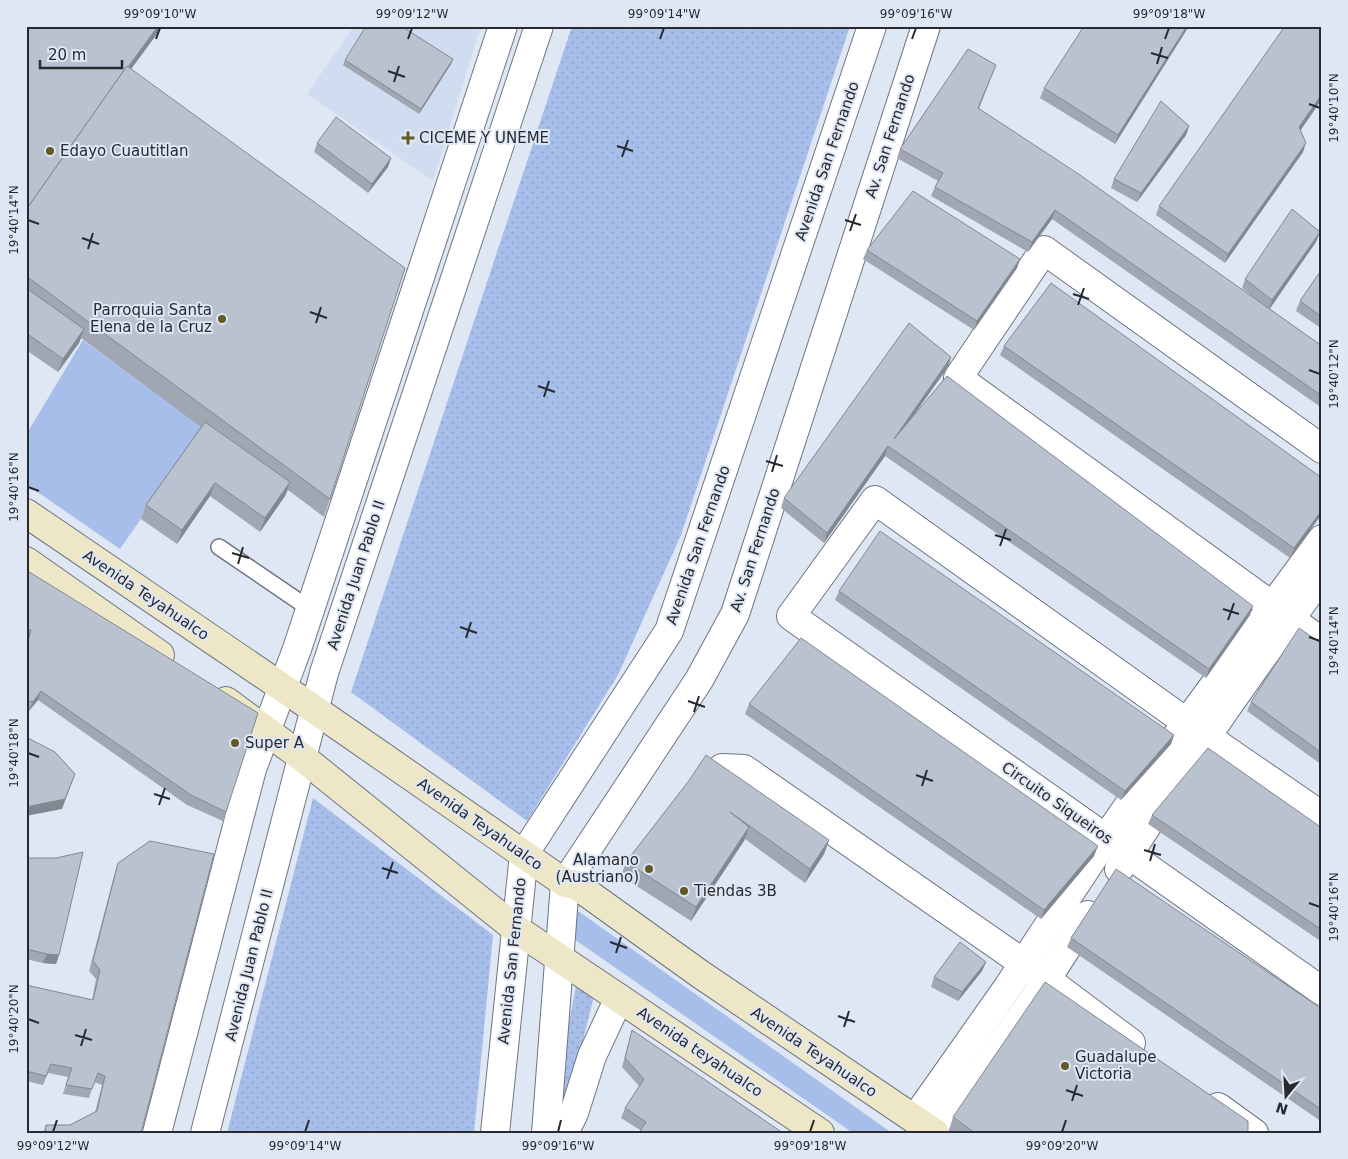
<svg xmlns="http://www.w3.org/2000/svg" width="1348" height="1159" viewBox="0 0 1348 1159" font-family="'DejaVu Sans',sans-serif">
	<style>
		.built { fill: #d0dcf0 }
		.grass { fill: url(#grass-dots) }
		.park { fill: #a6bee9 }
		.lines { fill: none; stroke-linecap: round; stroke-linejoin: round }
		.service-casing { stroke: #6e7582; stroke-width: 18 }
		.minor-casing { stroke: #6e7582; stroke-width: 30 }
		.tertiary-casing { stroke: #6e7582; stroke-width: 30 }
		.secondary-casing { stroke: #6e7582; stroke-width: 30 }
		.service { stroke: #fff; stroke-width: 15 }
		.minor { stroke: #fff; stroke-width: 28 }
		.tertiary { stroke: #fff; stroke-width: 28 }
		.secondary { stroke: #ede7c8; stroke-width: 28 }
		.wall { fill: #a0a7b3 }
		.shaded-wall { fill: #828892 }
		.building { fill: #bac2d0; stroke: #828892 }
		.ticks { fill: none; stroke: #272a2f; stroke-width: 2 }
		.poi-dot { fill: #645925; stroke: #dfe7f5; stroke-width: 2 }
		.labels { text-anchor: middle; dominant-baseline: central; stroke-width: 4; stroke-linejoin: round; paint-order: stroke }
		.street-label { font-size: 15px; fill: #272a2f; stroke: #dfe7f5 }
		.poi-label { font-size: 15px; fill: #272a2f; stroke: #dfe7f5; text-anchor: start }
		.neatline { fill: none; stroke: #272a2f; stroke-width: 2 }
		.ticks-label { font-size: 12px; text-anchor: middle; fill: #272a2f }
	</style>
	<defs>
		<pattern id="grass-dots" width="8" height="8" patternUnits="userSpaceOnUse" patternTransform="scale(1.25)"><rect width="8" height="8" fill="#a6bee9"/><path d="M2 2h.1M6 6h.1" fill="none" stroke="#8fa3c8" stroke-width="1.8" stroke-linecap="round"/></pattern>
	</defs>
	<rect width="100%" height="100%" fill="#dfe7f5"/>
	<polygon class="built" points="354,26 481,26 433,181 307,94"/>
	<g class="grass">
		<polygon points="572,26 850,26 681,535 618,675 527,821 351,692"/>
		<polygon points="313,798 493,935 474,1133 227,1133"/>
		<polygon points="576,986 594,996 566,1109 560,1094 565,1044"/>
	</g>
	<g class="park">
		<polygon points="83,340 204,428 120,549 26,484 26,435"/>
		<polygon points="574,910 578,911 892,1133 853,1133 574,939"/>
	</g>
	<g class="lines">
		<defs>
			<polyline id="service" points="219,547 310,609"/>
			<g id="minor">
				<polyline points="1322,449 1044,250 958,378 1322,642"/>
				<polyline points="722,768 744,769 1046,979 1131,1043"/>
				<polyline points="1322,816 1207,737 875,500 791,616 1322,991"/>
				<path d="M1119,869C1183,769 1250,671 1322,576"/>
				<polyline points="1218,1107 1254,1133"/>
				<polyline points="915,1119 1008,987 1106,838 1171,744 1322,539"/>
				<polyline points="938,1133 1031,1003 1088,915"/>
			</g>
			<g id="tertiary">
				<polyline points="157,1133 252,769 297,649 503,26"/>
				<polyline points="205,1133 324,673 539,26"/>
				<polyline points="495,1133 524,854 669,631 872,26"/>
				<polyline points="546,1133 565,883 699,680 735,614 926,26"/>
				<polyline points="564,1133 574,1113 592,1056 619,998"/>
			</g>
			<g id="secondary">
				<polyline points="26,513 314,709 565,883 576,885 700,974 935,1133"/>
				<polyline points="26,561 160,655"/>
				<polyline points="226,701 303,758 516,929 820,1133"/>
			</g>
		</defs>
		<use href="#service" class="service-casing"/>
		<use href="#minor" class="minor-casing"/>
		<use href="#tertiary" class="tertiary-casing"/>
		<use href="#secondary" class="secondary-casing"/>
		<use href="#service" class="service"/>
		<use href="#minor" class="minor"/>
		<use href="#tertiary" class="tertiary"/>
		<use href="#secondary" class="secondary"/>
	</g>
	<g class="wall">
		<polygon points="26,26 131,69 330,499 324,517 288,490 285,496 260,532 210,496 177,544 141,519 146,505 201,427 81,338 79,343 58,372 26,350"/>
		<polygon points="1189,26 1115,144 1040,98 1044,88"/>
		<polygon points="1322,26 1322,99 1300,130 1303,152 1225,263 1156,215 1159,206"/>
		<polygon points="453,59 451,64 419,114 343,65 345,60"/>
		<polygon points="996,65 979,109 1253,297 1242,288 1245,279 1320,232 1316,242 1269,309 1322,346 1322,408 1052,219 1028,252 931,196 935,187 938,181 897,158 900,149"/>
		<polygon points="1189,126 1186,135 1137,202 1111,188 1114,179"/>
		<polygon points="317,143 391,158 388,167 368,193 314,152"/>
		<polygon points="867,250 1020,259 1017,268 974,330 863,259"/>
		<polygon points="1322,269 1322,329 1296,311 1300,301"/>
		<polygon points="1004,346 1322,478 1290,558 1000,355"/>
		<polygon points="951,357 948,367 912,418 1250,615 1206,678 885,456 824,543 781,508 784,498"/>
		<polygon points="26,570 226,812 223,821 187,805 38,700 29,711 26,710 26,644 27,639 26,639"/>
		<polygon points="839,591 1174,735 1171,744 1121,800 835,600"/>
		<polygon points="1322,644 1322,765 1247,711 1251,702"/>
		<polygon points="749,704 1094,856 1041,919 745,714"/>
		<polygon points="688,782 829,840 824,854 805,883 745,839 691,921 621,876 626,862"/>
		<polygon points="1152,815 1322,828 1322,942 1148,824"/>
		<polygon points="26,858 59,955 56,964 43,963 26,959"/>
		<polygon points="118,863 141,1133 43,1133 46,1125 70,1125 95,1112 102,1085 94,1082 89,1098 63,1094 68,1077 48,1073 43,1085 26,1081 26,985 92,1000 96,979 89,971 115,872"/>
		<polygon points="1071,938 1322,1009 1322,1122 1067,947"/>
		<polygon points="986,962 982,971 958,1001 931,987 934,977"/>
		<polygon points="632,1030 783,1133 640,1130 621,1118 625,1108 639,1086 622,1067"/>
		<polygon points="953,1117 1248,1133 948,1133"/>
	</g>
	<g class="shaded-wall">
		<polygon points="158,26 163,26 120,84 126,70"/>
		<polygon points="1187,26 1189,26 1115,144 1118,135"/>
		<polygon points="453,59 451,64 419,114 421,109"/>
		<polygon points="1322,94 1322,99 1296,137 1299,127"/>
		<polygon points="1189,126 1186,135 1137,202 1141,193"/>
		<polygon points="1306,143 1303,152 1225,263 1228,254"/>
		<polygon points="391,158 388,167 368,193 372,184"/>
		<polygon points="1055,210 1052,219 1028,252 1032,242"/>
		<polygon points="1320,232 1316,242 1269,310 1272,300"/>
		<polygon points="1020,259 1017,268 974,330 977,321"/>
		<polygon points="84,329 79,343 58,372 63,359"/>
		<polygon points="951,357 948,367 890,448 894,439"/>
		<polygon points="888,446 885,456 824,543 827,533"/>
		<polygon points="290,482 285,496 260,532 265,518"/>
		<polygon points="215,483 210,496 177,544 182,530"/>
		<polygon points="1322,510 1322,514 1290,558 1294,548"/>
		<polygon points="1253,606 1250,615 1206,678 1209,669"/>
		<polygon points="41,691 38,700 29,711 33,702"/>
		<polygon points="1174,735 1171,744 1121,800 1125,791"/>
		<polygon points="75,774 62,809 26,816 26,807"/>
		<polygon points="749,827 744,841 691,921 696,907"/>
		<polygon points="829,840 824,854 805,883 810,869"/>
		<polygon points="1098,846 1094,856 1041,919 1044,910"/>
		<polygon points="47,954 59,955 56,964 43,963"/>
		<polygon points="986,962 982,971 958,1001 962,992"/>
	</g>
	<g class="building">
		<polygon points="26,26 158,26 128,67 127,66 26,210"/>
		<polygon points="366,26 401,26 453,59 421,109 345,60"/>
		<polygon points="1084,26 1187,26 1118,135 1044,88"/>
		<polygon points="1285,26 1322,26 1322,94 1299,127 1306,143 1228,254 1159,206"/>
		<polygon points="968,49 996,65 978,108 1080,175 1322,346 1322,396 1055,210 1032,242 935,187 943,173 900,149"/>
		<polygon points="127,66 405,268 330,499 26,276 26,210"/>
		<polygon points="1161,101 1189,126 1141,193 1114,179"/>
		<polygon points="336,117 391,158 372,184 317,143"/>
		<polygon points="913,191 1020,259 977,321 867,250"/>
		<polygon points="1292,209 1320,232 1272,300 1245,279"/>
		<polygon points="1322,269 1322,317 1300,301"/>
		<polygon points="1051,283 1322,478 1322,510 1294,548 1004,346"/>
		<polygon points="26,288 84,329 63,359 26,333"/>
		<polygon points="909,323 951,357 894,439 947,376 1253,606 1209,669 888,446 827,533 784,498"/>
		<polygon points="205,422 290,482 265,518 215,483 182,530 146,505"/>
		<polygon points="880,531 1174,735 1125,791 839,591"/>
		<polygon points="26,570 258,713 226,812 191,795 41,691 33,702 26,700 26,650 31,630 26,629"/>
		<polygon points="1299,628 1322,644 1322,753 1251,702"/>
		<polygon points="801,638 1098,846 1044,910 749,704"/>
		<polygon points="26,737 55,752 75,774 65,799 26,807"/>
		<polygon points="1208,748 1322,828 1322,930 1152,815"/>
		<polygon points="706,755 829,840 810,869 730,812 749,827 696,907 626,862 688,782"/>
		<polygon points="150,841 214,854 141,1133 45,1133 46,1125 70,1125 97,1111 105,1076 98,1073 92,1089 66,1085 72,1068 51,1064 46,1076 26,1071 26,985 93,1000 100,970 93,961 118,863"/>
		<polygon points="83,852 59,955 47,954 26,949 26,858 56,858"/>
		<polygon points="1116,869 1322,1009 1322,1110 1071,938"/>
		<polygon points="960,942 986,962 962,992 934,977"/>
		<polygon points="1045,982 1248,1121 1248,1133 975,1133 953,1117"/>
		<polygon points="632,1030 783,1133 639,1133 646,1122 625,1108 644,1079 625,1058"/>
	</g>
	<path class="ticks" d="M156,39L160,28M408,39L412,28M660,39L664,28M912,39L916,28M1165,39L1169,28M1151,53L1168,58M1157,64L1162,47M388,71L405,77M394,82L399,66M1309,104L1320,108M617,146L633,151M622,157L628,140M28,220L39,224M845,220L861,225M850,231L856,214M82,238L99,244M88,249L93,233M1073,294L1089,299M1078,305L1084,288M310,312L327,318M316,323L321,307M1309,370L1320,374M538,386L555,392M544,397L549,381M766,461L783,466M772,472L777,455M28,487L39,491M995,535L1011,540M1000,546L1006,529M232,553L249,558M238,564L243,547M1223,609L1239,614M1228,620L1234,603M460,627L477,633M1309,637L1320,641M466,638L471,622M688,701L705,707M694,712L699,696M28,753L39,757M916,775L933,781M922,786L927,770M154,794L170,799M159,805L165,788M1144,850L1161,855M1150,861L1155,844M382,868L398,873M387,879L393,862M1309,903L1320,907M610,942L627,948M616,953L621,937M838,1016L855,1022M28,1019L39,1023M844,1027L849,1011M75,1035L92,1040M81,1046L86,1029M1066,1090L1083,1096M1072,1101L1077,1085M53,1132L57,1120M305,1132L309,1120M558,1132L561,1120M810,1132L814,1120M1062,1132L1066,1120"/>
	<g class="poi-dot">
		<path d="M405.5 130.5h5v5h5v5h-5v5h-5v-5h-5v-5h5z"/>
		<circle cx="50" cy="151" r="5"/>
		<circle cx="222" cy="319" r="5"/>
		<circle cx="235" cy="743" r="5"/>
		<circle cx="649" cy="869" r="5"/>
		<circle cx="684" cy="891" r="5"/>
		<circle cx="1065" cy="1066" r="5"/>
	</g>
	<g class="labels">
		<g class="street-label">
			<text transform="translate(890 136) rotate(-72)">Av. San Fernando</text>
			<text transform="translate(827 161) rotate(-71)">Avenida San Fernando</text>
			<text transform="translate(698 545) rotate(-71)">Avenida San Fernando</text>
			<text transform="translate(755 550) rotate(-72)">Av. San Fernando</text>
			<text transform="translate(356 575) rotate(-72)">Avenida Juan Pablo II</text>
			<text transform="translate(146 595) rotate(34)">Avenida Teyahualco</text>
			<text transform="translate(1057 803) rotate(35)">Circuito Siqueiros</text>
			<text transform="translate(480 824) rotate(35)">Avenida Teyahualco</text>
			<text transform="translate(512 961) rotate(-84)">Avenida San Fernando</text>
			<text transform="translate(249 965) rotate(-76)">Avenida Juan Pablo II</text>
			<text transform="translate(700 1052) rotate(34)">Avenida teyahualco</text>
			<text transform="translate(814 1052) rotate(34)">Avenida Teyahualco</text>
		</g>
		<g class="poi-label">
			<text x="419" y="138">CICEME Y UNEME</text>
			<text x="60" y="151">Edayo Cuautitlan</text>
			<text x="212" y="310" text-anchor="end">Parroquia Santa<tspan x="212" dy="17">Elena de la Cruz</tspan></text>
			<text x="245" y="743">Super A</text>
			<text x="639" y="860" text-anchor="end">Alamano<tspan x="639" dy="17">(Austriano)</tspan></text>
			<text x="694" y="891">Tiendas 3B</text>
			<text x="1075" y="1057">Guadalupe<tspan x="1075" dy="17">Victoria</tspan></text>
		</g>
	</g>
	<rect width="1348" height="1159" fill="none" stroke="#dfe7f5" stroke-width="55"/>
	<g transform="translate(1286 1096) rotate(198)" stroke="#dfe7f5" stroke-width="4" paint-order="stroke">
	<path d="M0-4L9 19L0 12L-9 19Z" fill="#272a2f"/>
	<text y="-8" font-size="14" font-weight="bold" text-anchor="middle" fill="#272a2f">N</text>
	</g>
	<path d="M40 60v8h82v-8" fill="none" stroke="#272a2f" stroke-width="2.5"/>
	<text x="48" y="60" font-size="15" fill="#272a2f" stroke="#dfe7f5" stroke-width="4" paint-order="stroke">20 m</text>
	<rect x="28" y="28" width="1292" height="1104" class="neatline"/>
	<g class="ticks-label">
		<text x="160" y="18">99°09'10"W</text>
		<text x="412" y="18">99°09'12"W</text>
		<text x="664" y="18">99°09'14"W</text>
		<text x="916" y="18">99°09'16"W</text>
		<text x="1169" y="18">99°09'18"W</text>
		<text transform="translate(1334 108) rotate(-90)" y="4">19°40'10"N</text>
		<text transform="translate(14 220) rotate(-90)" y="4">19°40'14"N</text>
		<text transform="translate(1334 374) rotate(-90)" y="4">19°40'12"N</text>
		<text transform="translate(14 487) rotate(-90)" y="4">19°40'16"N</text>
		<text transform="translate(1334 641) rotate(-90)" y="4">19°40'14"N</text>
		<text transform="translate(14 753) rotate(-90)" y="4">19°40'18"N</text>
		<text transform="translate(1334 907) rotate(-90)" y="4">19°40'16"N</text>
		<text transform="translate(14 1019) rotate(-90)" y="4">19°40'20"N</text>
		<text x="53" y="1150">99°09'12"W</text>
		<text x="305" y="1150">99°09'14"W</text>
		<text x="558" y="1150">99°09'16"W</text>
		<text x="810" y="1150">99°09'18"W</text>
		<text x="1062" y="1150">99°09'20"W</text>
	</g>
</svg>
